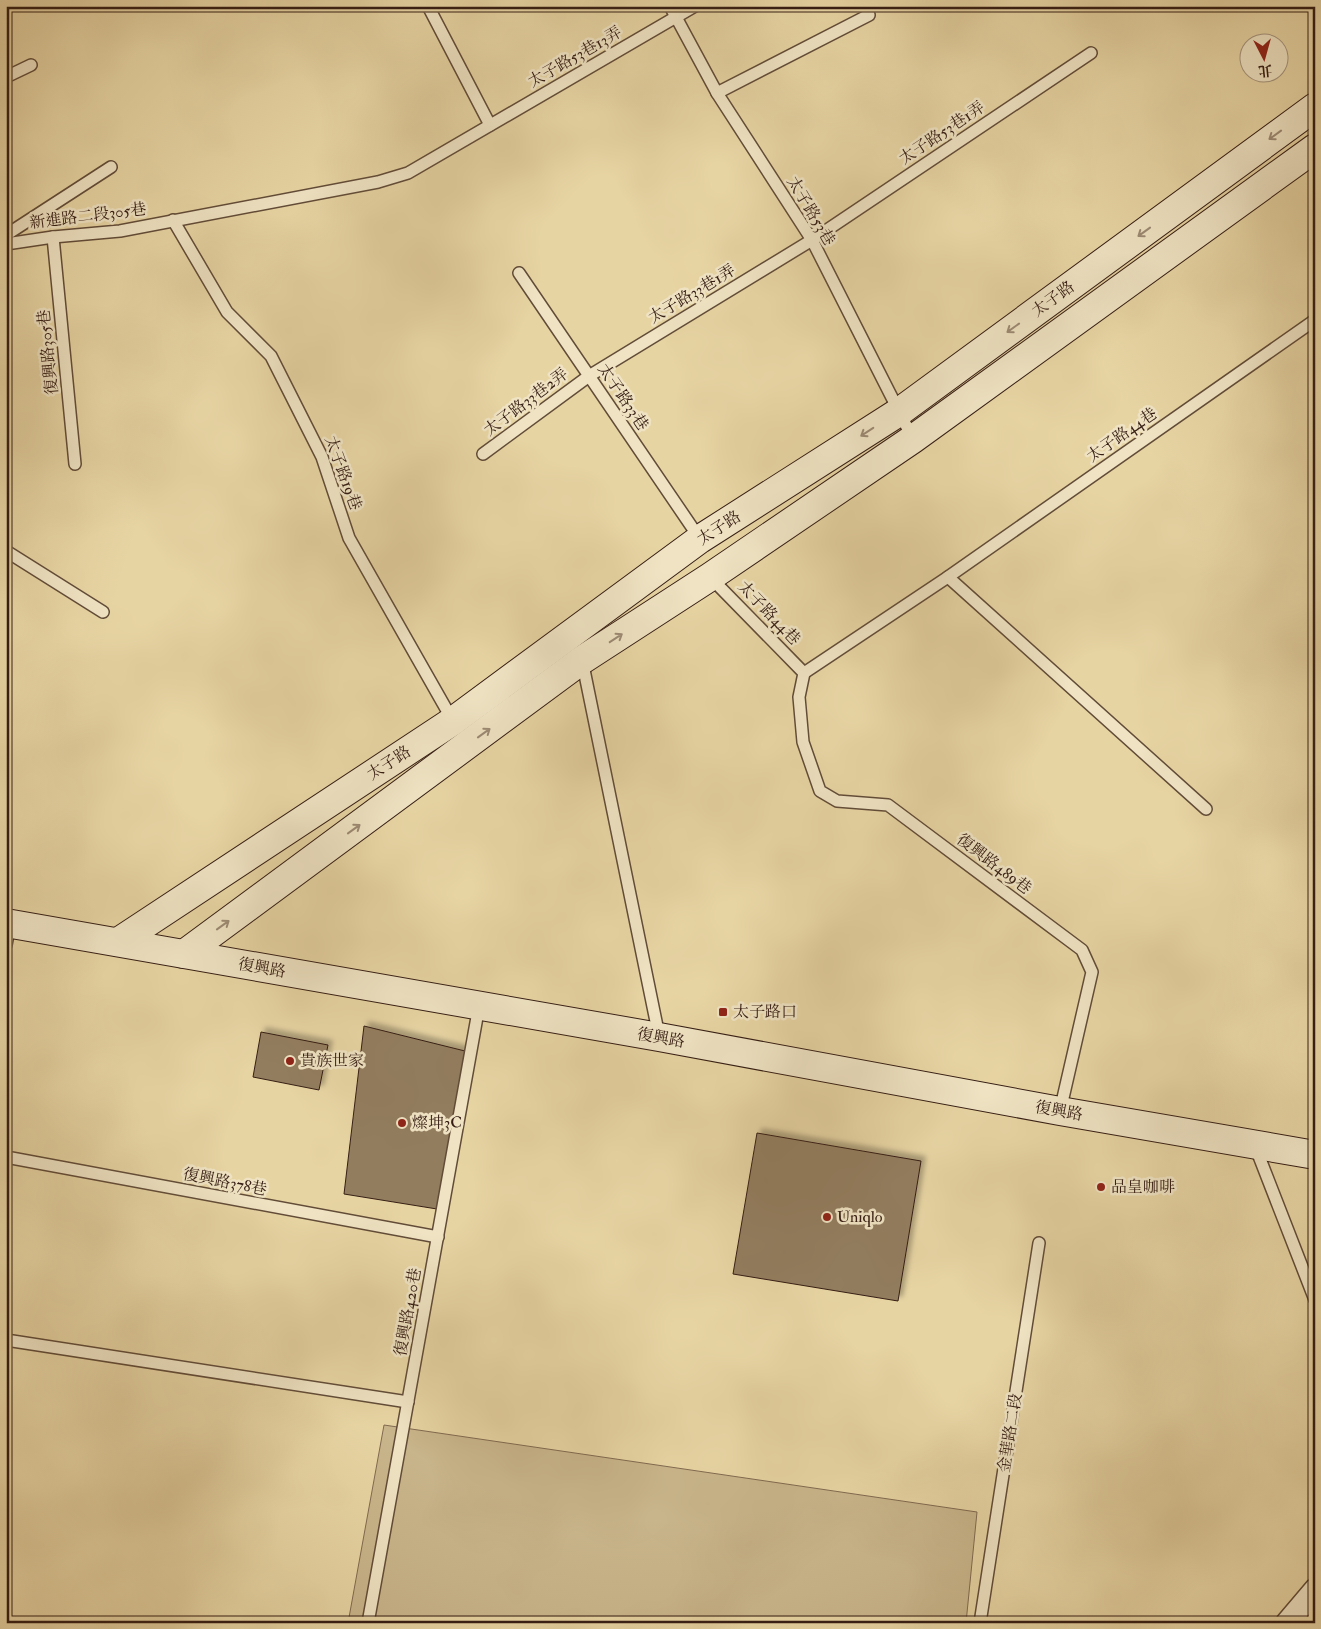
<svg xmlns="http://www.w3.org/2000/svg" width="1321" height="1629" viewBox="0 0 1321 1629" font-family="'IM FELL Double Pica','Noto Serif TC',serif">
	<style>
		.green { fill: #c9b58b; stroke: #806a50 }
		.building { fill: #927d5e; stroke: #361e14; filter: url(#shadow) }
		.lines { fill: none; stroke-linecap: round; stroke-linejoin: round }
		.lane-casing { stroke: #624c38; stroke-width: 14 }
		.street-casing { stroke: #624c38; stroke-width: 25 }
		.secondary-casing { stroke: #361e14; stroke-width: 30 }
		.lane { stroke: #efe3c3; stroke-width: 11 }
		.street { stroke: #efe3c3; stroke-width: 22 }
		.secondary { stroke: #efe3c3; stroke-width: 28 }
		.oneway { stroke: #9c8a74 }
		.poi-dot { fill: #8f2418; stroke: #efe3c3; stroke-width: 2 }
		.labels { text-anchor: middle; dominant-baseline: central; stroke-width: 5; stroke-linejoin: round; paint-order: stroke }
		.street-label { font-size: 16px; fill: #361e14; stroke: #efe3c3 }
		.poi-label { font-size: 16px; fill: #361e14; stroke: #efe3c3; text-anchor: start }
	</style>
	<defs>
		<filter id="shadow"><feDropShadow dx="4.5" dy="-4.5" stdDeviation="2.5" flood-color="#0004"/></filter>
	</defs>
	<rect width="100%" height="100%" fill="#e7d4a3"/>
	<filter id="stains"><feTurbulence type="fractalNoise" baseFrequency=".004" numOctaves="4"/><feColorMatrix values="0 0 0 0 .2 0 0 0 0 .09 0 0 0 0 .02 0 0 0 .5 -.17"/></filter>
	<radialGradient id="worn" r=".72"><stop offset=".6" stop-color="#630" stop-opacity="0"/><stop offset="1" stop-color="#630" stop-opacity=".3"/></radialGradient>
	<polygon class="green" points="384,1425 977,1512 966,1623 348,1623"/>
	<g class="building">
		<polygon points="364,1026 465,1051 437,1209 344,1194"/>
		<polygon points="261,1032 328,1045 319,1090 253,1077"/>
		<polygon points="757,1133 921,1161 898,1301 733,1274"/>
	</g>
	<g class="lines">
		<defs>
			<g id="lane">
				<polyline points="428,6 490,125"/>
				<polyline points="670,6 717,93 812,240 913,439"/>
				<polyline points="6,77 31,65"/>
				<polyline points="717,93 869,15"/>
				<polyline points="173,220 227,312 271,356 322,457 349,538 453,721"/>
				<polyline points="6,235 111,167"/>
				<polyline points="53,237 75,464"/>
				<polyline points="6,244 53,237 120,231 378,182 408,173 695,6"/>
				<polyline points="519,273 700,539"/>
				<polyline points="483,454 589,376 812,240 1091,53"/>
				<polyline points="6,551 103,612"/>
				<polyline points="710,577 804,673 799,697 803,742 820,791 837,801 888,805 1082,950 1092,972 1060,1111"/>
				<polyline points="948,577 1206,809"/>
				<polyline points="582,660 659,1036"/>
				<polyline points="804,673 948,577 1315,320"/>
				<polyline points="6,945 10,924"/>
				<polyline points="1255,1146 1315,1300"/>
				<polyline points="6,1157 438,1237"/>
				<polyline points="6,1340 408,1402"/>
				<polyline points="368,1623 479,1006"/>
				<polyline points="980,1623 1039,1243"/>
			</g>
			<polyline id="street" points="1287,1623 1315,1590"/>
			<g id="secondary">
				<polyline points="6,923 659,1037 1060,1111 1315,1155"/>
				<polyline points="118,942 453,721 700,539 899,412 1315,107"/>
				<polyline points="184,954 582,660 710,577 913,439 1315,148"/>
			</g>
		</defs>
		<use href="#lane" class="lane-casing"/>
		<use href="#street" class="street-casing"/>
		<use href="#secondary" class="secondary-casing"/>
		<use href="#lane" class="lane"/>
		<use href="#street" class="street"/>
		<use href="#secondary" class="secondary"/>
	</g>
	<defs><path id="oneway-shaft" d="M-6 0H5M1.5-3L5.5 0L1.5 3" fill="none" stroke-width="1.6" stroke-linecap="round" stroke-linejoin="round" transform="scale(1.25)"/></defs>
	<g class="oneway">
		<use href="#oneway-shaft" transform="translate(1275 135) rotate(144)"/>
		<use href="#oneway-shaft" transform="translate(1144 232) rotate(144)"/>
		<use href="#oneway-shaft" transform="translate(1013 328) rotate(144)"/>
		<use href="#oneway-shaft" transform="translate(867 432) rotate(147)"/>
		<use href="#oneway-shaft" transform="translate(616 638) rotate(-33)"/>
		<use href="#oneway-shaft" transform="translate(484 733) rotate(-36)"/>
		<use href="#oneway-shaft" transform="translate(354 829) rotate(-36)"/>
		<use href="#oneway-shaft" transform="translate(223 925) rotate(-36)"/>
	</g>
	<g class="poi-dot">
		<rect x="718" y="1007" width="10" height="10" rx="2.5"/>
		<circle cx="290" cy="1061" r="5"/>
		<circle cx="402" cy="1123" r="5"/>
		<circle cx="1101" cy="1187" r="5"/>
		<circle cx="827" cy="1217" r="5"/>
	</g>
	<g class="labels">
		<g class="street-label">
			<text transform="translate(575 57) rotate(-30)">太子路53巷13弄</text>
			<text transform="translate(942 133) rotate(-34)">太子路53巷1弄</text>
			<text transform="translate(811 211) rotate(59)">太子路53巷</text>
			<text transform="translate(88 216) rotate(-7)">新進路二段305巷</text>
			<text transform="translate(692 294) rotate(-31)">太子路33巷1弄</text>
			<text transform="translate(1053 299) rotate(-36)">太子路</text>
			<text transform="translate(48 352) rotate(-96)">復興路305巷</text>
			<text transform="translate(623 397) rotate(56)">太子路33巷</text>
			<text transform="translate(526 402) rotate(-37)">太子路33巷2弄</text>
			<text transform="translate(1122 435) rotate(-35)">太子路44巷</text>
			<text transform="translate(343 473) rotate(70)">太子路19巷</text>
			<text transform="translate(719 528) rotate(-33)">太子路</text>
			<text transform="translate(769 613) rotate(46)">太子路44巷</text>
			<text transform="translate(389 763) rotate(-33)">太子路</text>
			<text transform="translate(994 864) rotate(37)">復興路489巷</text>
			<text transform="translate(262 968) rotate(10)">復興路</text>
			<text transform="translate(661 1038) rotate(10)">復興路</text>
			<text transform="translate(1059 1111) rotate(10)">復興路</text>
			<text transform="translate(225 1182) rotate(11)">復興路378巷</text>
			<text transform="translate(408 1312) rotate(-80)">復興路420巷</text>
			<text transform="translate(1010 1433) rotate(-81)">金華路二段</text>
		</g>
		<g class="poi-label">
			<text x="733" y="1012">太子路口</text>
			<text x="300" y="1061">貴族世家</text>
			<text x="412" y="1123">燦坤3C</text>
			<text x="1111" y="1187">品皇咖啡</text>
			<text x="837" y="1217">Uniqlo</text>
		</g>
	</g>
	<rect width="1321" height="1629" fill="none" stroke="#e7d4a3" stroke-width="25"/>
	<rect x="8" y="8" width="1306" height="1614" fill="none" stroke="#361e14" stroke-width="2.5"/>
	<rect x="12" y="12" width="1296" height="1604" fill="none" stroke="#361e14"/>
	<g transform="translate(1264 58) rotate(174)"><circle r="24" fill="#efe3c3" stroke="#a5947d"/>
	<path d="M0-4L9 19L0 12L-9 19Z" fill="#8f2418"/>
	<text y="-8" font-size="14" font-weight="bold" text-anchor="middle" fill="#361e14">北</text>
	</g>
	<rect width="100%" height="100%" filter="url(#stains)"/>
	<rect width="100%" height="100%" fill="url(#worn)"/>
</svg>
